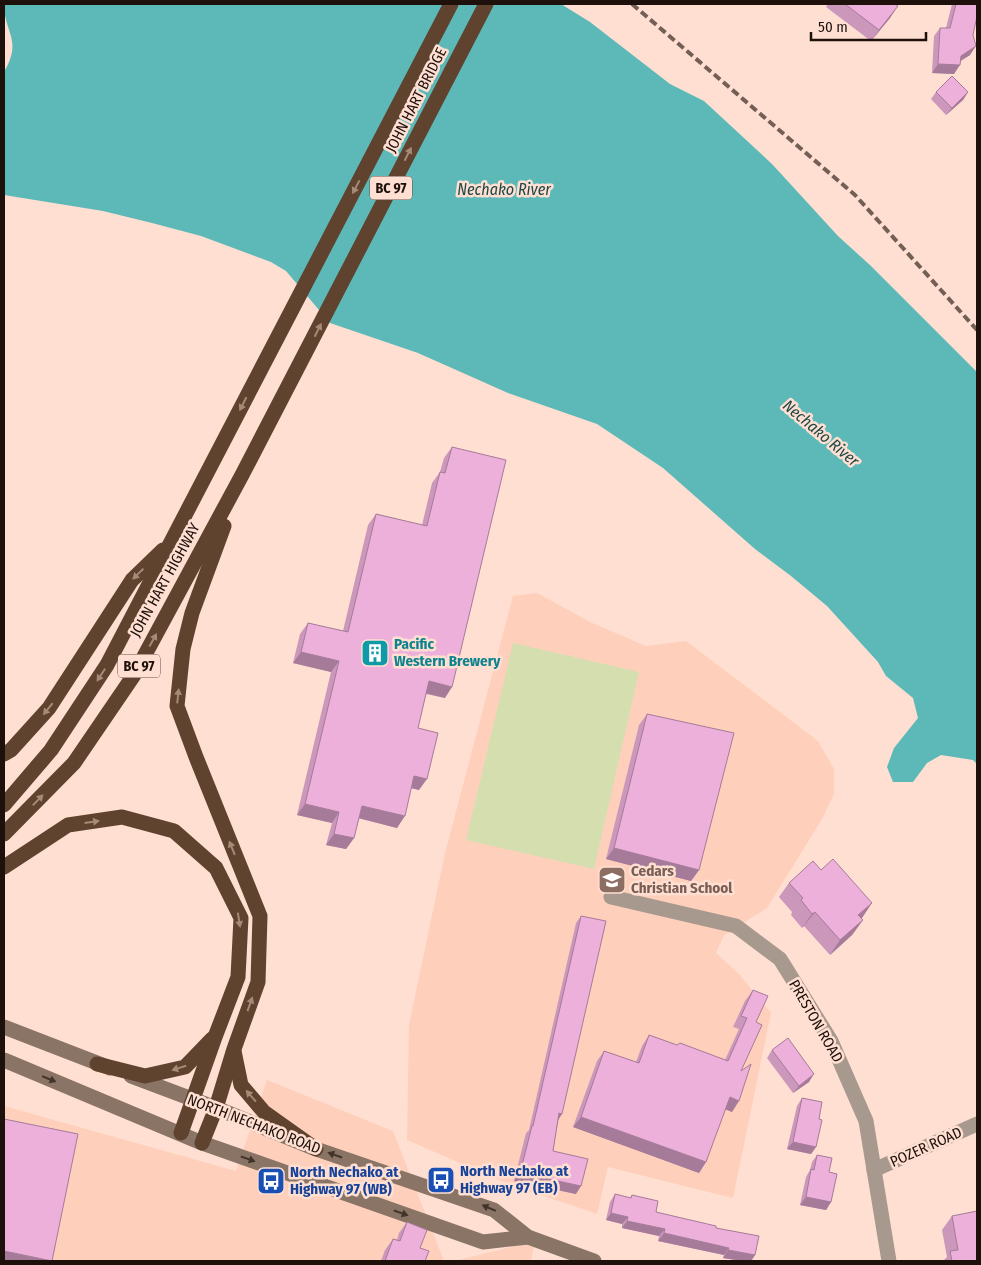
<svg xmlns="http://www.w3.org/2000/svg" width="981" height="1265" viewBox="0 0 981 1265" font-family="'Fira Sans Condensed',sans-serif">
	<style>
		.built { fill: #fed0bb }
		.green { fill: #d4deae }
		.water { fill: #5cb9b8 }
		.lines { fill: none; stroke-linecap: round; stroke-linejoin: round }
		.street { stroke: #a8998f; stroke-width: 15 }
		.secondary { stroke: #897466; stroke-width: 15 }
		.highway { stroke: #5f432f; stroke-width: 15 }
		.rail { stroke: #745f56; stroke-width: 4; stroke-dasharray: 8 4; stroke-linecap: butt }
		.wall { fill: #cb97bb }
		.shaded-wall { fill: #a57b99 }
		.building { fill: #ecb0da; stroke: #a57b99 }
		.oneway { fill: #a78978 }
		.oneway2 { fill: #43342b }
		.labels { text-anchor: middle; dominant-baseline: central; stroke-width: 5; stroke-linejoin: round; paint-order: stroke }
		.shield { fill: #ffdfd1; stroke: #624f46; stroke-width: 1 }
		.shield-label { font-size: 14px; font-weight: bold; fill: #1e110b }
		.street-label { font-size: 15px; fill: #1e110b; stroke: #ffdfd1 }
		.culture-label { font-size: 15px; font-weight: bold; fill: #0d838f; stroke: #ffdfd1; text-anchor: start }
		.education-label { font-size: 15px; font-weight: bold; fill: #785e54; stroke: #ffdfd1; text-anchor: start }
		.transit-label { font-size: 15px; font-weight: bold; fill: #164399; stroke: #ffdfd1; text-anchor: start }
		.water-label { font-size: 16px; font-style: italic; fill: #1c4747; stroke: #ffdfd1 }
	</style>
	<rect width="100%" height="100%" fill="#ffdfd1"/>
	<g class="built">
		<polygon points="537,593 590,622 646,646 686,641 818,741 834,769 834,794 822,819 767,908 724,935 716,953 739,974 771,1013 733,1198 608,1167 597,1214 506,1183 407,1140 409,1025 445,853 513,596"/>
		<polygon points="267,1080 393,1131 444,1261 4,1261 4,1106 236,1171"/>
		<polygon points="535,1241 531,1261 454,1261"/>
	</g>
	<polygon class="green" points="513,643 639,672 594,869 466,840"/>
	<path class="water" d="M4,4H561L590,22L670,84L704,101L772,164L838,236L871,266L977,372V764L973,760L941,755L927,763L913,782H893L887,767L894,748L918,718L913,698L886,676L878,662L827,606L791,576L755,549L663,468L597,424L508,393L418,353L330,323L286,271L271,262L201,236L152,223L103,211L4,195V72C23,39 4,33 4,4Z"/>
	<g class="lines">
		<g class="street">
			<polyline points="611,897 736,926 780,959 831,1041 866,1121 889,1261"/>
			<polyline points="874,1170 977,1124"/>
		</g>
		<g class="secondary">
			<polyline points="4,1027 110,1068"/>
			<polyline points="4,1060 202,1143 483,1242 528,1237"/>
			<polyline points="131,1076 216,1108 316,1149 494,1210 528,1237 594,1261"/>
		</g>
		<g class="highway">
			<polyline points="4,754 11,750 49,708 132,580 163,550"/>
			<polyline points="4,805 51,750 107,665 451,4"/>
			<polyline points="4,834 74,763 134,675 242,475 486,4"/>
			<polyline points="4,867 68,825 122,817 174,831 216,868 241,918 238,977 215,1037 181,1133"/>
			<polyline points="234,1051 241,1085 264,1112 316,1149"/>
			<polyline points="97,1064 145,1076 185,1067 212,1039"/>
			<polyline points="202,1143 216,1108 234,1049 258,982 260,916 196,757 177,706 183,649 192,613 224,526"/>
		</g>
		<polyline class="rail" points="632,4 855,195 977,330"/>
	</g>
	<g class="wall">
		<polygon points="828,4 895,4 890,18 871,41 826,7"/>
		<polygon points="952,4 977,4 970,55 961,61 954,74 932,73 934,36 940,28 946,28"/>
		<polygon points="936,92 968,92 963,100 946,115 931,99"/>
		<polygon points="452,447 445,698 426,694 418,728 419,790 411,788 397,828 359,818 354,838 346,849 326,845 332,823 297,815 331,672 293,663 300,634 308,623 343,631 368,525 376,514 422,525 432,483 440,472 444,458"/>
		<polygon points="647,714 699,870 691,881 606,859 639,725"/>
		<polygon points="821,870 863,920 852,935 830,955 804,926 802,928 791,915 792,912 779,897 789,883"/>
		<polygon points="581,916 558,1121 553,1151 576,1194 514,1181 526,1133 529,1130 576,923"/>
		<polygon points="753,990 756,1022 741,1071 732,1112 725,1109 706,1162 699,1173 573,1127 597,1061 604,1051 636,1062 642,1046 649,1035 677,1045 725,1060 739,1029 733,1027 745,1001"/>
		<polygon points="772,1050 809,1082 793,1093 767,1058"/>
		<polygon points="802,1098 819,1119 816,1147 811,1154 787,1149 797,1106"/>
		<polygon points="817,1155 829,1172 831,1202 826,1210 800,1205 806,1177 810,1170 812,1162"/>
		<polygon points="615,1194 630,1198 632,1195 656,1212 716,1228 755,1255 751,1261 742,1261 723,1258 724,1255 658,1241 659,1236 622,1228 622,1224 606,1220 610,1202"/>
		<polygon points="952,1216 977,1261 943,1261 947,1257 942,1230"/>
		<polygon points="407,1222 420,1248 425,1261 381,1261 385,1250 393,1239 397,1240 399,1233"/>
	</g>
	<g class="shaded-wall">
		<polygon points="898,6 890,18 871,41 879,30"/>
		<polygon points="976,46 970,55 955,64 961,56"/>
		<polygon points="938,64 960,65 954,74 932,73"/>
		<polygon points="968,92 963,100 946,115 952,108"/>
		<polygon points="301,652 339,661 331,672 293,663"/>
		<polygon points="429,681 452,687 445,698 421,692"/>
		<polygon points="414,776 427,779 419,790 407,787"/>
		<polygon points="305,804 339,812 332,823 297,815"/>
		<polygon points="362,806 405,816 397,828 354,817"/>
		<polygon points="334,834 354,838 346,849 326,845"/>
		<polygon points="614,848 699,870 691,881 606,859"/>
		<polygon points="872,903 862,918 848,930 858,915"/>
		<polygon points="815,912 804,926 802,928 812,914"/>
		<polygon points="863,920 852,935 830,955 840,940"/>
		<polygon points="814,1074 809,1082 793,1093 799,1086"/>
		<polygon points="730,1097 739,1101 732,1112 722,1108"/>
		<polygon points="559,1113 562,1114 557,1122"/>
		<polygon points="581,1117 706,1162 699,1173 573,1127"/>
		<polygon points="793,1142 816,1147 811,1154 787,1149"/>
		<polygon points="520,1173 581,1186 576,1194 514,1181"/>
		<polygon points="806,1197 831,1202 826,1210 800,1205"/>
		<polygon points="611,1213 628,1217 622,1224 606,1220"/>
		<polygon points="627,1221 665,1229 659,1236 622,1228"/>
		<polygon points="664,1233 729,1248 724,1255 658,1241"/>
		<polygon points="728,1250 755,1255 751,1261 742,1261 723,1258"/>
		<polygon points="4,1251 52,1261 4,1261"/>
	</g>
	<g class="building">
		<polygon points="845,4 895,4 898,6 879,30"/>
		<polygon points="956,4 977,4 977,16 973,35 976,46 961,56 960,65 938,64 940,28 950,28"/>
		<polygon points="952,76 968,92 952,108 936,92"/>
		<polygon points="452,447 506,460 452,687 429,681 418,728 438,733 427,779 414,776 405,816 362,806 354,838 334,834 339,812 305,804 339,661 301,652 308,623 348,632 376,514 427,526 440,472 445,473"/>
		<polygon points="647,714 734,733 699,870 614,848"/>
		<polygon points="833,859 872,903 858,915 863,920 840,940 815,912 812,914 801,900 803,898 789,883 813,861 821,870"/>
		<polygon points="581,916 606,921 562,1114 559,1113 553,1151 588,1159 581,1186 520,1173 532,1126 533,1126"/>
		<polygon points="753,990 768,996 756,1022 762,1025 741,1071 751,1064 739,1101 730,1097 706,1162 581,1117 604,1051 639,1063 649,1035 677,1045 680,1043 728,1061 747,1018 741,1016"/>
		<polygon points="788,1038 814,1074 799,1086 772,1050"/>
		<polygon points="802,1098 822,1102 819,1119 822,1120 816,1147 793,1142"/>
		<polygon points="4,1119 78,1134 52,1261 4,1251"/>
		<polygon points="817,1155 832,1158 829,1172 837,1174 831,1202 806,1197 811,1169 814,1170"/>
		<polygon points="615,1194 631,1198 632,1195 658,1201 656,1212 716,1226 716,1228 759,1236 755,1255 728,1250 729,1248 664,1233 665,1229 627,1221 628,1217 611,1213"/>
		<polygon points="977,1211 977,1261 952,1261 950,1251 958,1250 952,1216"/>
		<polygon points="407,1222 427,1230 420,1248 429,1251 425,1261 385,1261 393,1239 400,1241"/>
	</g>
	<defs><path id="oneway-solid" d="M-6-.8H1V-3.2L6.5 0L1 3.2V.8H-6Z" transform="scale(1.25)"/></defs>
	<g class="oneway">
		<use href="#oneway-solid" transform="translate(408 154) rotate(-63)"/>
		<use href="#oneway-solid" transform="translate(356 187) rotate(118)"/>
		<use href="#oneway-solid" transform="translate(318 330) rotate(-63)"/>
		<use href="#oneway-solid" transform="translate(243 404) rotate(117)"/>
		<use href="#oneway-solid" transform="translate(138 574) rotate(136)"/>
		<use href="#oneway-solid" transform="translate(153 640) rotate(-61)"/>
		<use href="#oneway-solid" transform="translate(101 675) rotate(123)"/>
		<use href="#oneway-solid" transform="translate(178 696) rotate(-84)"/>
		<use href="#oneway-solid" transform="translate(48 709) rotate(129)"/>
		<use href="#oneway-solid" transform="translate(38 800) rotate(-46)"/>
		<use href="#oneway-solid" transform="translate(92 822) rotate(-8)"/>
		<use href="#oneway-solid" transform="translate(232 848) rotate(-112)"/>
		<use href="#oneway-solid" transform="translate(239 920) rotate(81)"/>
		<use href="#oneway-solid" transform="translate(250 1004) rotate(-70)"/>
		<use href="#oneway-solid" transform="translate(179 1068) rotate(163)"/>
		<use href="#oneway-solid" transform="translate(251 1096) rotate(-131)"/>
	</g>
	<g class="oneway2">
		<use href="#oneway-solid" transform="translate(49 1079) rotate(22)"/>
		<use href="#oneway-solid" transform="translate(335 1155) rotate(-161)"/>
		<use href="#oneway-solid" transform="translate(248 1159) rotate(19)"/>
		<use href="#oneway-solid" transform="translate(489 1208) rotate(-157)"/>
		<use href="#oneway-solid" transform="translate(401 1213) rotate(19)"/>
	</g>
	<defs>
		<symbol id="building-square" viewBox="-11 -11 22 22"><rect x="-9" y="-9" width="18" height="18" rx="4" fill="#0f9aa8" stroke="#ffdfd1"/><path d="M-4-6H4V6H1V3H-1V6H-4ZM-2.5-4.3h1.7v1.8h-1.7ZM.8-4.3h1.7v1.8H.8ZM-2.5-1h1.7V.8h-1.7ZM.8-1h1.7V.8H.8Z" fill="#fff"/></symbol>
		<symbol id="school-square" viewBox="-11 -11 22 22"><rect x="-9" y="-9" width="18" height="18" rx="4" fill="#8d6e63" stroke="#ffdfd1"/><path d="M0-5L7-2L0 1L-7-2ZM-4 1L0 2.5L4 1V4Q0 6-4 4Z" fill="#fff"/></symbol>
		<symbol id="bus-square" viewBox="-11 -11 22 22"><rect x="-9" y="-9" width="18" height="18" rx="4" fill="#1a4fb4" stroke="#ffdfd1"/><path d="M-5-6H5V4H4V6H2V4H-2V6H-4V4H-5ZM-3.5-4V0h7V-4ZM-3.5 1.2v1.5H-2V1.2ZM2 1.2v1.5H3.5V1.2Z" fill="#fff"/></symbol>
	</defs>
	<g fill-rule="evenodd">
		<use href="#building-square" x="359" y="637" width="32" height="32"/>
		<use href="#school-square" x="596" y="864" width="32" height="32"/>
		<use href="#bus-square" x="425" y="1164" width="32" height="32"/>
		<use href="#bus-square" x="255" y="1165" width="32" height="32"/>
	</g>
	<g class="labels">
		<g class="shield">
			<rect x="370" y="176.5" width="42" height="23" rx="4"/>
			<rect x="118" y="654.5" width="42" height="23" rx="4"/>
		</g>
		<g class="shield-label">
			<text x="391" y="188">BC 97</text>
			<text x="139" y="666">BC 97</text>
		</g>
		<g class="street-label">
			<text transform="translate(416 100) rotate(-63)">JOHN HART BRIDGE</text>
			<text transform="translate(165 580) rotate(-61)">JOHN HART HIGHWAY</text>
			<text transform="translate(816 1021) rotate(60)">PRESTON ROAD</text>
			<text transform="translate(254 1124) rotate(21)">NORTH NECHAKO ROAD</text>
			<text transform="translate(926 1147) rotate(-24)">POZER ROAD</text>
		</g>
		<g class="culture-label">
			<text x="394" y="644">Pacific<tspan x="394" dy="17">Western Brewery</tspan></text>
		</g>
		<g class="education-label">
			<text x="631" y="871">Cedars<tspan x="631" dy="17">Christian School</tspan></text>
		</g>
		<g class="transit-label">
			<text x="460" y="1171">North Nechako at<tspan x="460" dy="17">Highway 97 (EB)</tspan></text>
			<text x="290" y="1172">North Nechako at<tspan x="290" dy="17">Highway 97 (WB)</tspan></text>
		</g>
		<g class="water-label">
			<text x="504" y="189">Nechako River</text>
			<text transform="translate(821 433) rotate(40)">Nechako River</text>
		</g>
	</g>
	<rect width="981" height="1265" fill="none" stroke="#1e110b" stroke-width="10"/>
	<path d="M811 32v8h115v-8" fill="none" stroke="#1e110b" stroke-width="2.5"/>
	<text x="818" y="32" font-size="15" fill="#1e110b" stroke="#ffdfd1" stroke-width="4" paint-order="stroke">50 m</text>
</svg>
